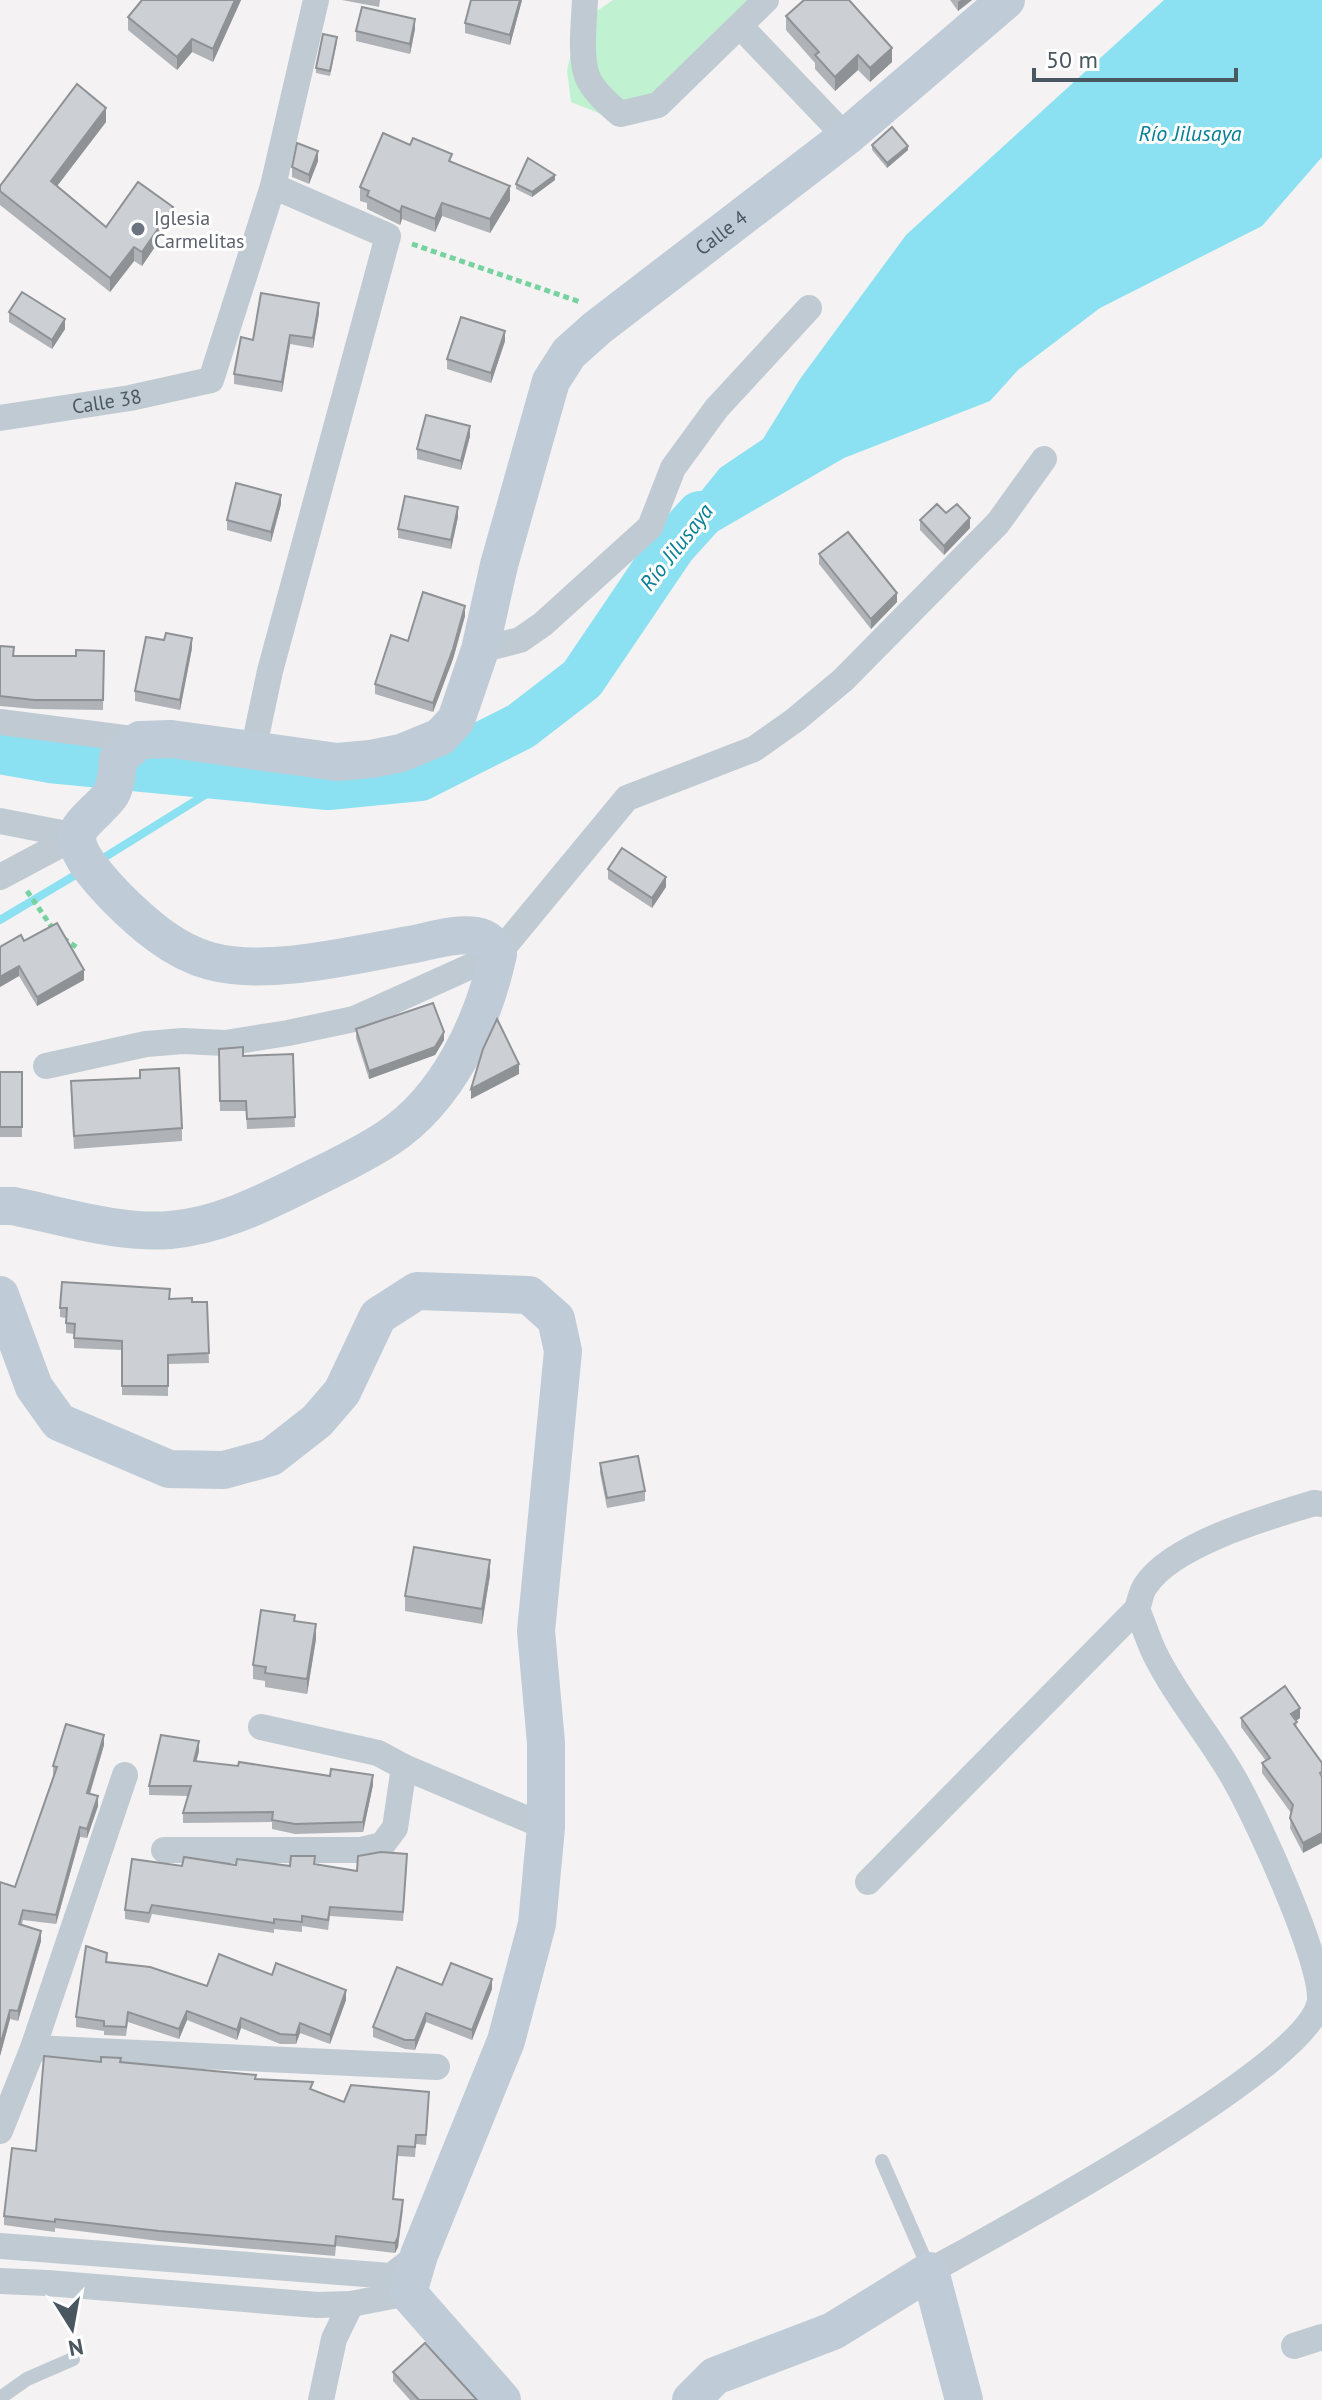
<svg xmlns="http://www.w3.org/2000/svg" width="1322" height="2400" viewBox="0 0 1322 2400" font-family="'PT Sans',sans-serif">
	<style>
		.green { fill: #c0f2d1 }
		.water { fill: #8be1f1 }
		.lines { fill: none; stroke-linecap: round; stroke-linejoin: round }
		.stream { stroke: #8be1f1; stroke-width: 8 }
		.river { stroke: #8be1f1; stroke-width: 48 }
		.path { stroke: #76d3a0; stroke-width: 5; stroke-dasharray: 6 4; stroke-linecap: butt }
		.lane { stroke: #c0cad2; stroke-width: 14 }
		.street { stroke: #c0cad2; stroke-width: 26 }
		.secondary { stroke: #bfcbd6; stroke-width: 38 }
		.wall { fill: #afb3b7 }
		.shaded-wall { fill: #8f9295 }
		.building { fill: #ccd0d5; stroke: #8f9295; stroke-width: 2 }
		.worship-dot { fill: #6b7280; stroke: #fff; stroke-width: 3 }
		.labels { text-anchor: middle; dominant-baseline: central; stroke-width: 6; stroke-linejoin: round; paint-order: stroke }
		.worship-label { font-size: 20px; fill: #5b616d; stroke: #fff; text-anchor: start }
		.street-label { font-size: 20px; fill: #495761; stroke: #fff }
		.water-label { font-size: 22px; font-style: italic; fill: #077f97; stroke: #fff }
	</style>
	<rect width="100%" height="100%" fill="#f4f2f2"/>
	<polygon class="green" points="613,0 760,0 686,78 625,115 601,114 571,102 567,70 578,24"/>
	<polygon class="water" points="1164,0 1322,0 1322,157 1262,226 1100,308 1018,370 990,401 844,458 625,585 720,468 763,439 800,379 906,235"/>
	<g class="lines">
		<g class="stream">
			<polyline points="97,862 237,775"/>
			<polyline points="0,920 82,871"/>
		</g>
		<polyline class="river" points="0,750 50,759 328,786 420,777 521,726 582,679 672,546 700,515"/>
		<g class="path">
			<polyline points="412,244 580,302"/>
			<polyline points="27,891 53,929"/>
			<polyline points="63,938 79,949"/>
		</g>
		<g class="lane">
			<polyline points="882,2161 930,2271"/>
			<polyline points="0,2398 27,2379 73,2359"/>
		</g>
		<g class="street">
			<path d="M585,0C584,21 580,56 587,76C593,91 608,104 620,114L658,105L766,0"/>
			<polyline points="740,26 846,137"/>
			<path id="s1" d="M0,418L130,398L211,380L273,186L316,0"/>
			<polyline points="480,650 520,640 543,624 650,527 673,468 716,409 809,308"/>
			<polyline points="0,722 140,740"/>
			<polyline points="253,751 270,671 388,236 273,186"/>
			<polyline points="0,821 77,836"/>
			<polyline points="0,877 77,836"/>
			<polyline points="46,1066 146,1044 183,1041 225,1043 288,1033 354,1019 498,954 627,798 754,749 795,720 843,680 998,523 1044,459"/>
			<polyline points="261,1727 378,1753 404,1767 546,1827"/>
			<polyline points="164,1850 361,1850 382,1845 395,1828 404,1767"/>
			<polyline points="868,1882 1137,1609"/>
			<polyline points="33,2048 437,2067"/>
			<polyline points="0,2131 33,2048 125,1775"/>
			<polyline points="0,2246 391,2276 419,2255"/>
			<path d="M930,2271C998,2233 1308,2067 1320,2001C1322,1960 1258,1821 1236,1782C1212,1738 1177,1699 1155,1654C1148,1640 1143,1623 1137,1609C1140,1601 1141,1591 1146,1585C1173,1544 1268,1517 1314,1503L1322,1504"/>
			<polyline points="0,2281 47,2283 317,2305 351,2304 408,2293"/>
			<polyline points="1294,2346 1322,2337"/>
			<polyline points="321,2400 334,2339 351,2304"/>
		</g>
		<g class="secondary">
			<path id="s2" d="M0,1206H13C63,1216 119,1234 170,1230C217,1226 260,1205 302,1184C330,1170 361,1156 388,1138C448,1098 483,1023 498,954C492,944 488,938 476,936C457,933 434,940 415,944C356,954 269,977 210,961C173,951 142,923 116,897C103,883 76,856 77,836C77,824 104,806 111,794C117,783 117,771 118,759L140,740L171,739L337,762L371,759L401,753L440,737L456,720L480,650L499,565L551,381L569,353L597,328L846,137L1006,0"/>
			<polyline points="0,1295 34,1387 59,1422 169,1469 224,1470 271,1457 317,1421 342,1392 378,1316 417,1291 529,1295 556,1319 563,1351 536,1631 546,1743 546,1827 537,1924 506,2041 419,2255 408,2293 502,2400"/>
			<polyline points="691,2400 715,2376 833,2331 930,2271 964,2400"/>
		</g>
	</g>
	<g class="wall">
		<polygon points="142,0 241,0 213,62 192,52 177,70 128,30 128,17"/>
		<polygon points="342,0 380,0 379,7"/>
		<polygon points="522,0 510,45 465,33 465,23"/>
		<polygon points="950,0 972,0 958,11"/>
		<polygon points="786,16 892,62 870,82 858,70 835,91 815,69 815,63 786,30"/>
		<polygon points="415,29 410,54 356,41 356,31"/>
		<polygon points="337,42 330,76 316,73 316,68"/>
		<polygon points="106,122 57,186 106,227 173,220 142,266 134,261 110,292 0,205 0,186"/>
		<polygon points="872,145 908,150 887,168 872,150"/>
		<polygon points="318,161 309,184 292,177 292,167"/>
		<polygon points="452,162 510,200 490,233 442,216 435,232 402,219 400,225 367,209 367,203 360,201 360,187"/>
		<polygon points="555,180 532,197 516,189 516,184"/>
		<polygon points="9,312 65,329 52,349 9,322"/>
		<polygon points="319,313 313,348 290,344 282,392 234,384 234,374 253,340"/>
		<polygon points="505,341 491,383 447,369 447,359"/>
		<polygon points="470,436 461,470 417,459 417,449"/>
		<polygon points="281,504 271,542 227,530 227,520"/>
		<polygon points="458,517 451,549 398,538 398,529"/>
		<polygon points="920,520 970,528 944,555 920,530"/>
		<polygon points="819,554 897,602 871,629 819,564"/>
		<polygon points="465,616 453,659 433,712 375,694 375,684 408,641"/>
		<polygon points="0,646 14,656 76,656 104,651 103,710 34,709 0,706"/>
		<polygon points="192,648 180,710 135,701 135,691"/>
		<polygon points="608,869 666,887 652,908 608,879"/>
		<polygon points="24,941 84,980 37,1006 19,976 0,987"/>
		<polygon points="356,1029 444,1040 435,1055 369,1079 356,1038"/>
		<polygon points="219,1049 243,1056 293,1054 295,1127 247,1129 246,1111 220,1111"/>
		<rect x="0" y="1072" width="22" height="65"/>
		<polygon points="140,1078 182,1128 182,1141 74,1149 71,1094"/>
		<polygon points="170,1299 192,1302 207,1302 209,1363 168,1364 168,1396 122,1395 122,1350 74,1348 74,1334 66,1333 66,1318 60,1317 60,1308"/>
		<polygon points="600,1463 645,1491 645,1501 607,1508 600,1473"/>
		<polygon points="490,1575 482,1624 405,1611 405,1596"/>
		<polygon points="316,1639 307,1694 265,1687 265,1681 253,1679 253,1665"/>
		<polygon points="1241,1718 1300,1718 1296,1721 1297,1728 1322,1763 1303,1853 1290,1828 1291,1813 1262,1773 1262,1763 1266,1761 1241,1727"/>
		<polygon points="104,1745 90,1794 98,1806 87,1838 80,1837 56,1924 23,1920 22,1925 41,1941 18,2021 10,2019 0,2056 0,1882 15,1887 54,1776 53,1776 53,1766"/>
		<polygon points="199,1751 196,1761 373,1785 363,1832 295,1834 272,1829 272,1822 183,1823 183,1813 188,1796 149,1795 149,1786"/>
		<polygon points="315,1864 357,1871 407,1864 403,1921 330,1916 328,1930 302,1926 302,1932 274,1929 274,1933 152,1914 149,1923 125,1919 125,1910 182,1866 236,1865 290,1866"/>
		<polygon points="107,1962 207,1986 272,1975 346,2000 330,2044 300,2033 296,2044 280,2044 241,2028 237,2040 187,2020 179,2039 128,2022 126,2036 104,2035 104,2031 76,2027 76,2017"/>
		<polygon points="442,1985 492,1989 472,2040 426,2022 415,2050 405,2049 373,2037 373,2027"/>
		<polygon points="101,2062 121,2062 255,2079 313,2090 344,2102 429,2101 426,2145 416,2144 415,2157 398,2156 394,2199 403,2210 398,2247 395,2253 336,2246 335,2256 159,2241 55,2228 55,2232 4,2225 4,2216 36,2151"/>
		<polygon points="393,2372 477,2400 410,2400 393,2381"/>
	</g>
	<g class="shaded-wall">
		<polygon points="235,0 241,0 213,62 213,49"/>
		<polygon points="520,0 522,0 510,45 510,35"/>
		<polygon points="961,0 972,0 958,11 958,2"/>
		<polygon points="415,19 415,29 410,54 410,44"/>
		<polygon points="192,39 192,52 177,70 177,57"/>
		<polygon points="892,48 892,62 870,82 870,68"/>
		<polygon points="858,55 858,70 835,91 835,77"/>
		<polygon points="106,108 106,122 51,194 51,181"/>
		<polygon points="908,146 908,150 887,168 887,163"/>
		<polygon points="318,151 318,161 309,184 309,175"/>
		<polygon points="555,175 555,180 532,197 532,192"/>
		<polygon points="510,186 510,200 490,233 490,219"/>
		<polygon points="442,203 442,216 435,232 435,219"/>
		<polygon points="402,206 402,219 400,225 400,212"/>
		<polygon points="173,207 173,220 142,266 142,252"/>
		<polygon points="134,247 134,261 110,292 110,278"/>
		<polygon points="319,303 319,313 313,348 313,338"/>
		<polygon points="65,319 65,329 52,349 52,340"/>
		<polygon points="505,331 505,341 491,383 491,373"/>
		<polygon points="290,335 290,344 282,392 282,382"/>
		<polygon points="470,426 470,436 461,470 461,461"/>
		<polygon points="281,495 281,504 271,542 271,532"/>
		<polygon points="458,507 458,517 451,549 451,540"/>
		<polygon points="970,518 970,528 944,555 944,546"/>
		<polygon points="897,593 897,602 871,629 871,619"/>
		<polygon points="465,606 465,616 453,659 433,712 433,703"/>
		<polygon points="192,638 192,648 180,710 180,700"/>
		<polygon points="666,877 666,887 652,908 652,898"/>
		<polygon points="19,966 19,976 0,987 0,977"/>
		<polygon points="84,970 84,980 37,1006 37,997"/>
		<polygon points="444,1032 444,1040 435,1055 369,1079 369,1071"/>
		<polygon points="519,1064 519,1074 471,1099 471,1089"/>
		<polygon points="490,1560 490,1575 482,1624 482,1609"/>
		<polygon points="316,1624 316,1639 307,1694 307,1679"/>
		<polygon points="1300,1708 1300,1718 1291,1724 1291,1714"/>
		<polygon points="104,1735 104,1745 87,1802 87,1793"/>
		<polygon points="199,1741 199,1751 194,1771 194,1761"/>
		<polygon points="373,1775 373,1785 363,1832 363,1822"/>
		<polygon points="98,1796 98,1806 87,1838 87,1829"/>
		<polygon points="80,1827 80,1837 56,1924 56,1915"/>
		<polygon points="1322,1833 1322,1843 1303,1853 1303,1843"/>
		<polygon points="41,1931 41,1941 18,2021 18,2011"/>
		<polygon points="492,1979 492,1989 472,2040 472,2030"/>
		<polygon points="346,1990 346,2000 330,2044 330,2035"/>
		<polygon points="10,2010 10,2019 0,2056 0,2046"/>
		<polygon points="187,2011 187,2020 179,2039 179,2029"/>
		<polygon points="426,2013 426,2022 415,2050 415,2040"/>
		<polygon points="241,2018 241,2028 237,2040 237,2030"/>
		<polygon points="300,2023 300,2033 296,2044 296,2035"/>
		<polygon points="403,2200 398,2247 395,2253 395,2243"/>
	</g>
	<g class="building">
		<polygon points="142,0 235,0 213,49 192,39 177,57 128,17"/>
		<polygon points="471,0 520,0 510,35 465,23"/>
		<polygon points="804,0 849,0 892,48 870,68 858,55 835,77 815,55 819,52 786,16"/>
		<polygon points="362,7 415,19 410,44 356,31"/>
		<polygon points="323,34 337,37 330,71 316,68"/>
		<polygon points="77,84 106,108 51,181 106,227 138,182 173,207 142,252 134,247 110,278 0,191 0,186"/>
		<polygon points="892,127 908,146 887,163 872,145"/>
		<polygon points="383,133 410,145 413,138 452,154 449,161 510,186 490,219 442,203 435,219 402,206 400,212 367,196 369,191 360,187"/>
		<polygon points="297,143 318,151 309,175 292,167"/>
		<polygon points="528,158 555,175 532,192 516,184"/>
		<polygon points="22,292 65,319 52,340 9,312"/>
		<polygon points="261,293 319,303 313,338 290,335 282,382 234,374 241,337 253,340"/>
		<polygon points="461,317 505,331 491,373 447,359"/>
		<polygon points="426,415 470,426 461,461 417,449"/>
		<polygon points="236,483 281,495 271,532 227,520"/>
		<polygon points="405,496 458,507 451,540 398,529"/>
		<polygon points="937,504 946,513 957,504 970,518 944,546 920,520"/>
		<polygon points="848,532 897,593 871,619 819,554"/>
		<polygon points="423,592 465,606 453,649 433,703 375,684 391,635 408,641"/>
		<polygon points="166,633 192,638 180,700 135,691 146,637 164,640"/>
		<polygon points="0,646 14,647 13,656 76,656 76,650 104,651 103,700 34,700 0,696"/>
		<polygon points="622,848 666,877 652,898 608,869"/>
		<polygon points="57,923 84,970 37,997 19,966 0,977 0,947 21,935 24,941"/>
		<polygon points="433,1003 444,1032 435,1047 369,1071 356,1029"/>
		<polygon points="497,1019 519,1064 471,1089 483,1049"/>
		<polygon points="243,1047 243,1056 293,1054 295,1117 247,1119 246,1101 220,1101 219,1049"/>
		<polygon points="179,1068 182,1128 74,1136 71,1081 140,1078 140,1070"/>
		<rect x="0" y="1072" width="22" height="55"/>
		<polygon points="62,1282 170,1289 169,1299 192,1298 192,1302 207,1302 209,1353 168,1355 168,1386 122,1386 122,1341 74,1338 75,1324 66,1323 67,1308 60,1308"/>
		<polygon points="638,1456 645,1491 607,1498 600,1463"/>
		<polygon points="414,1547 490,1560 482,1609 405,1596"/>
		<polygon points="261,1610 295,1615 294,1621 316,1624 307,1679 265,1673 266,1667 253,1665"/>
		<polygon points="1285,1686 1300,1708 1291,1714 1297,1722 1294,1724 1322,1763 1322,1772 1320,1773 1322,1777 1322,1833 1303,1843 1290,1818 1293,1805 1262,1763 1270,1758 1241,1718"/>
		<polygon points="66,1724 104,1735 87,1793 98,1796 87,1829 80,1827 56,1915 23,1910 19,1924 41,1931 18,2011 10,2010 0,2046 0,1882 15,1887 57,1767 53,1766"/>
		<polygon points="161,1735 199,1741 194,1761 238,1766 239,1762 330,1776 331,1769 373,1775 363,1822 295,1824 272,1820 273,1812 183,1813 191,1786 149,1786"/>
		<polygon points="381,1852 407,1854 403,1912 330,1907 328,1920 302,1916 302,1922 274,1919 274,1923 152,1905 149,1913 125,1910 132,1859 182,1866 184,1857 236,1865 237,1859 290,1866 291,1856 315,1856 314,1864 357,1871 358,1856"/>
		<polygon points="86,1946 107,1953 106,1962 150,1967 207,1986 219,1954 272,1975 276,1963 346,1990 330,2035 300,2023 296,2035 280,2034 241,2018 237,2030 187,2011 179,2029 128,2012 126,2027 104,2026 104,2021 76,2017"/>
		<polygon points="451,1963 492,1979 472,2030 426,2013 415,2040 405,2040 373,2027 397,1967 442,1985"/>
		<polygon points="44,2056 101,2062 101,2057 121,2058 120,2062 256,2075 255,2079 313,2082 310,2089 344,2102 351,2085 429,2092 426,2135 416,2135 415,2147 398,2146 393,2199 403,2200 398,2237 395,2243 336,2236 335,2246 159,2231 55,2219 55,2222 4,2216 12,2148 36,2151"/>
		<polygon points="425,2343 477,2400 419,2400 393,2372"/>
	</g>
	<circle class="worship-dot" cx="138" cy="229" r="8"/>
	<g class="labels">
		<g class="worship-label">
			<text x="154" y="218">Iglesia<tspan x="154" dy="23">Carmelitas</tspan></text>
		</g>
		<g class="street-label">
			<text stroke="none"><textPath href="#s2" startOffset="2146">Calle 4</textPath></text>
			<text stroke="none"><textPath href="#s1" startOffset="108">Calle 38</textPath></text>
		</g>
		<g class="water-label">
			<text x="1190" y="133">Río Jilusaya</text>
			<text transform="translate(676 547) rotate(-52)">Río Jilusaya</text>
		</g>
	</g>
	<g transform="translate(72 2328) rotate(169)" stroke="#ffffff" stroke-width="6" paint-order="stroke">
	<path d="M0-6L14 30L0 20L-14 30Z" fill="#495761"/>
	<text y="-12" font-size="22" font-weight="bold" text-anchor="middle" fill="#495761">N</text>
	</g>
	<path d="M1034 68v12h202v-12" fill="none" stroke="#495761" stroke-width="4"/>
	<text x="1046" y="68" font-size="24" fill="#495761" stroke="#ffffff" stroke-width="6" paint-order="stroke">50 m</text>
</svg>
